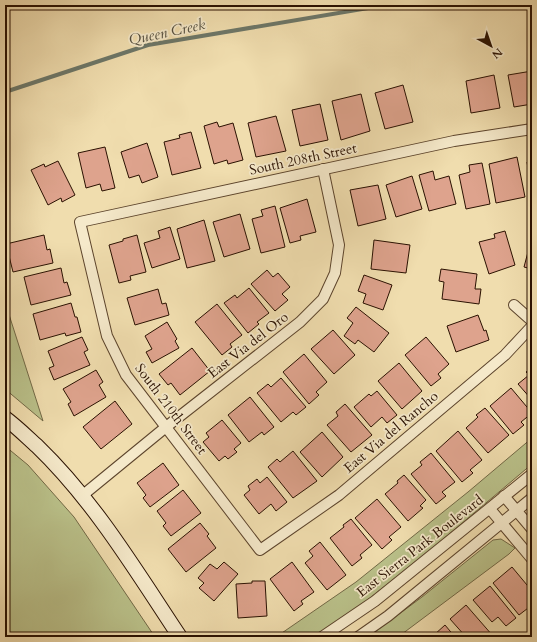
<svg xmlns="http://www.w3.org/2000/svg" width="537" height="642" viewBox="0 0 537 642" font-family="Cardo,serif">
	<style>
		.green { fill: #bac18a; stroke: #726946 }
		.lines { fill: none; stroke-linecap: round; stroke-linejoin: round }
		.stream { stroke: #6d7768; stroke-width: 4 }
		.building { fill: #dea38d; stroke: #2a1101 }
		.street-casing { stroke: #5c442c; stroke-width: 12 }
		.secondary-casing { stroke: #2a1101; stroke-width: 16 }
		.street { stroke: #f5e9ca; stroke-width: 10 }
		.secondary { stroke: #f5e9ca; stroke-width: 14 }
		.labels { text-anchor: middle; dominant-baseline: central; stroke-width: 3.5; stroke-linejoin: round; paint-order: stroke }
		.street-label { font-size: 14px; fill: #2a1101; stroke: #f5e9ca }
		.water-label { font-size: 15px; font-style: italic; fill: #514c3d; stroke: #f5e9ca }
	</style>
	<rect width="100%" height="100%" fill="#f0ddae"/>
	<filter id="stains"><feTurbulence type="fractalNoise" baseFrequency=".005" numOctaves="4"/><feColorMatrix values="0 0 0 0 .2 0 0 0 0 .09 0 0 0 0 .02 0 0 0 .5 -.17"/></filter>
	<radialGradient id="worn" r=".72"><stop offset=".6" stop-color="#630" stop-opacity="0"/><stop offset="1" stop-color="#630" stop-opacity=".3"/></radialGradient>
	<g class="green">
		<polygon points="5,302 43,421 5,389"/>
		<polygon points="532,438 532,464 428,552 360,606 313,637 276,637 356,582 468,492"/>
		<polygon points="5,446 28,465 74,517 155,637 5,637"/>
		<polygon points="501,539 515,548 509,554 398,637 368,637 422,597 493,540"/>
	</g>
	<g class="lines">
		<polyline class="stream" points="5,92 148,45 386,5"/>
	</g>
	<g class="building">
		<polygon points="532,71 532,104 514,107 508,75"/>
		<polygon points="494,75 500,108 471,113 466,81"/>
		<polygon points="403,85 413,122 385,129 375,93"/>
		<polygon points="361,94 370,131 341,140 332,101"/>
		<polygon points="320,104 328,140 300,146 292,110"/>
		<polygon points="276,116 286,151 256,157 248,123"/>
		<polygon points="217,122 219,127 233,123 243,160 228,164 227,160 214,164 204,126"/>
		<polygon points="191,132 201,168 172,175 164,142 180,138 179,135"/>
		<polygon points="147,143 158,177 142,183 139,175 129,178 121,152"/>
		<polygon points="105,147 115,188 102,191 100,184 86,188 78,153"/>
		<polygon points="517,157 525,197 496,203 489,164"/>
		<polygon points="58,161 75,195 62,202 61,198 48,205 31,170 44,164 45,167"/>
		<polygon points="532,161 532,193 527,162"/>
		<polygon points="482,163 490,204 466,209 459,175 470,172 469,165"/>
		<polygon points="433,171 435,180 449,176 456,204 429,211 419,175"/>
		<polygon points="412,176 422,209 396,217 386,185"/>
		<polygon points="378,185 386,219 358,226 350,190"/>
		<polygon points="307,199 316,232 300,236 301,240 290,243 280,208"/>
		<polygon points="275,206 285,247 261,253 252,219 263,216 261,210"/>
		<polygon points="240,214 250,249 224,257 213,222"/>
		<polygon points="204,220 215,261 187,268 177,229"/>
		<polygon points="170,227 180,259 152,268 144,243 160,238 158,231"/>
		<polygon points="505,231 515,265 489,274 479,242 495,238 494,234"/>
		<polygon points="44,235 47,250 50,249 53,263 13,272 6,244"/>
		<polygon points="137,235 146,272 130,276 131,280 119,283 109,245 123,241 123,239"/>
		<polygon points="532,237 532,269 524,267"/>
		<polygon points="374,240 410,245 406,273 371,269"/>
		<polygon points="61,268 64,283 67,282 71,295 31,305 24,277"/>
		<polygon points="441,269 477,274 475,289 481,289 479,304 442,299 444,282 439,281"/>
		<polygon points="267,270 273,277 278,273 290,287 282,294 288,300 275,311 251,284"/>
		<polygon points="364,275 392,285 383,310 363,303 366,294 358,291"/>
		<polygon points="249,288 269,313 257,322 259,324 248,333 224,303 235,295 237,298"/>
		<polygon points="158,289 162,304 166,303 169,315 135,325 127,298"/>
		<polygon points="71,303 75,317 77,317 81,332 66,336 65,333 40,340 33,314"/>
		<polygon points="217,304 242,335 230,344 232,347 222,355 195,322"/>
		<polygon points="356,307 389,333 374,352 358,340 355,344 344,336 353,323 347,318"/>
		<polygon points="478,315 484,331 486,330 489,340 456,352 447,326"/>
		<polygon points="167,322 177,339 175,341 179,348 152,363 146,352 152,349 145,336"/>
		<polygon points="333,330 355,355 334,374 311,349"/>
		<polygon points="82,337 88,350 84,352 90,365 54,380 49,368 54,366 48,351"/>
		<polygon points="426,337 449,364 438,374 441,378 431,386 405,355"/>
		<polygon points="192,348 210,371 180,395 171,383 168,385 159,374"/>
		<polygon points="304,354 327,382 316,392 319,395 309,404 283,372"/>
		<polygon points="399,363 422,391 402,409 378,381"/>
		<polygon points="532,367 532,400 518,384 529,375 526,372"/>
		<polygon points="96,370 103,382 99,385 106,397 74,416 68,404 71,402 63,389"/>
		<polygon points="281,378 306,407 296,415 293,412 281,422 257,393 268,384 271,387"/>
		<polygon points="511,388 532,413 521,422 524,425 513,434 490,406"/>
		<polygon points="377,391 397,415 387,423 382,417 371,427 354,407 369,394 371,396"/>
		<polygon points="250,397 274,427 264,435 262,432 249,442 228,415"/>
		<polygon points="115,401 132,424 101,449 83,427"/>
		<polygon points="345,404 372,435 351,452 327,425 338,416 336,412"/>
		<polygon points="485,408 509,435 488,453 466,428 478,417 476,415"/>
		<polygon points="222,420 241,443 234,449 237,452 228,459 225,456 219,461 203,442 209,437 206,433"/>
		<polygon points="458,431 482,460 470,470 473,473 462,482 436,451"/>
		<polygon points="322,432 343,457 322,477 300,452"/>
		<polygon points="293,451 317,481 293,498 268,467 277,459 280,462"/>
		<polygon points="431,453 455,482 442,492 446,496 436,504 411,474 422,465 420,462"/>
		<polygon points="163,463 179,485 150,507 143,498 146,495 137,483"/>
		<polygon points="404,475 426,500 420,506 423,508 408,521 385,494 398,483 397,481"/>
		<polygon points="267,477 287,502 276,511 271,504 259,514 244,495 250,490 248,486 257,479 260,483"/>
		<polygon points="183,490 201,513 171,536 163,526 166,523 157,511"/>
		<polygon points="377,499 401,527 389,537 392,540 382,549 355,518"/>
		<polygon points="351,519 372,545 360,555 362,558 352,566 330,538 344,527 343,525"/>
		<polygon points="200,523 209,534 207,536 216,548 186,572 168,549"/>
		<polygon points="320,542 346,575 327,590 305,563 313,556 309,551"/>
		<polygon points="224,562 238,574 214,601 199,588 204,583 198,578 210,564 217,569"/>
		<polygon points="292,562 314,592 301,601 303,604 294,611 270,579"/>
		<polygon points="512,567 532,591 532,605 519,615 493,583"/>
		<polygon points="252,581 265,581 267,616 238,618 236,584 252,583"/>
		<polygon points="490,586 516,618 506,626 498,617 492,622 473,600"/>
		<polygon points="466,605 493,636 493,637 466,637 450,619"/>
		<polygon points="445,625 455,637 436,637 434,635"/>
	</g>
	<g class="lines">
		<defs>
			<g id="street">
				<polyline points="532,129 454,141 80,222 107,336 126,375 260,550 339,495 505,355 532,326"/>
				<polyline points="514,305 532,321"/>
				<polyline points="83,495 166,427 300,322 323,299 335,273 339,245 323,169"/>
				<polyline points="504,496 532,529"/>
				<polyline points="490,509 532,559"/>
				<polyline points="322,637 375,601 532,474"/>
				<polyline points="358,637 388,616 532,498"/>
			</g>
			<path id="secondary" d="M5,418C17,427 27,437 37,446C95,502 136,571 180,637"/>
		</defs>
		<use href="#street" class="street-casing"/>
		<use href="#secondary" class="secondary-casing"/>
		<use href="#street" class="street"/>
		<use href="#secondary" class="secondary"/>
	</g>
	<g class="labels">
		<g class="street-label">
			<text transform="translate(303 159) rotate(-12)">South 208th Street</text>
			<text transform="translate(248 345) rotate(-38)">East Via del Oro</text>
			<text transform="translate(171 409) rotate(53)">South 210th Street</text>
			<text transform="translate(391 432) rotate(-40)">East Via del Rancho</text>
			<text transform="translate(420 546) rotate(-38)">East Sierra Park Boulevard</text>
		</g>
		<g class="water-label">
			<text transform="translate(167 32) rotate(-12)">Queen Creek</text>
		</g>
	</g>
	<rect width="537" height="642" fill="none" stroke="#f0ddae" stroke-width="20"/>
	<rect x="6" y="6" width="525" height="630" fill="none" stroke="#2a1101" stroke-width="2"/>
	<rect x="10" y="10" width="517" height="622" fill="none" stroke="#2a1101"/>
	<g transform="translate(491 46) rotate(140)" stroke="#f5e9ca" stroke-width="3" paint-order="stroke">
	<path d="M0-3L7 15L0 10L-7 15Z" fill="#2a1101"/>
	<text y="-6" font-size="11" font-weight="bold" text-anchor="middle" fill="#2a1101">N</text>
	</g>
	<rect width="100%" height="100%" filter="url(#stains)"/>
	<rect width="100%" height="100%" fill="url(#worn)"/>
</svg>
